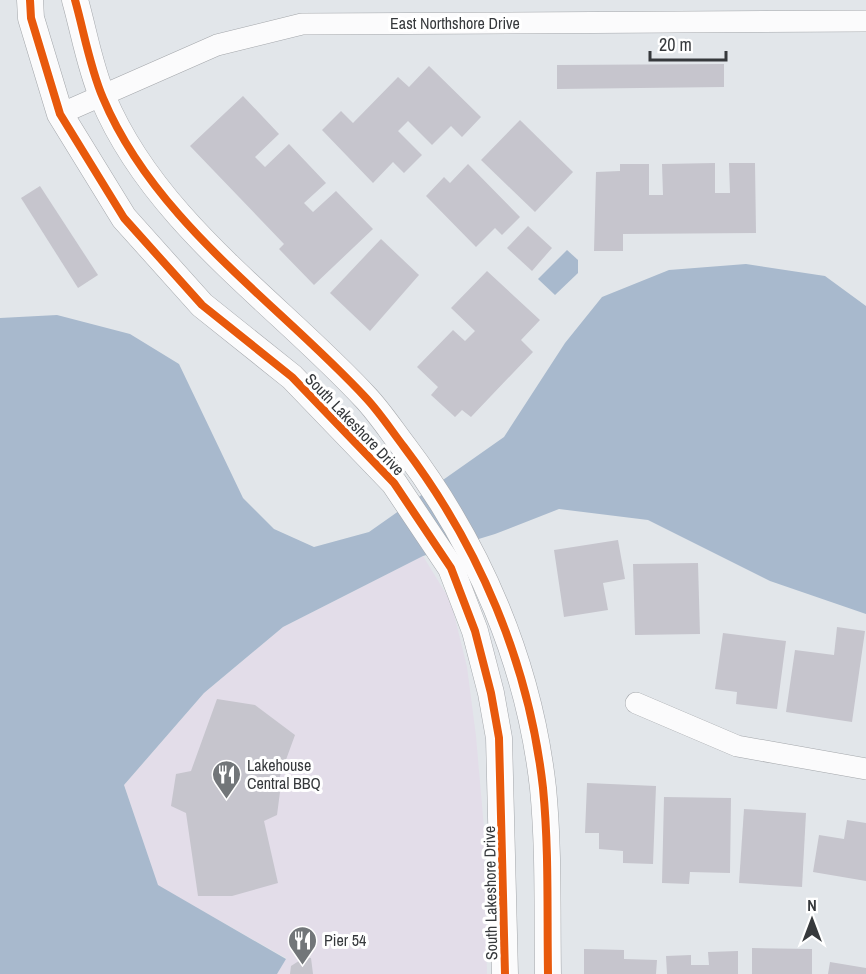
<svg xmlns="http://www.w3.org/2000/svg" width="866" height="974" viewBox="0 0 866 974" font-family="'Archivo Narrow',sans-serif">
	<style>
		.commercial { fill: #e3dde9 }
		.water { fill: #a8b9cd }
		.building { fill: #c6c5cd }
		.lines { fill: none; stroke-linecap: round; stroke-linejoin: round }
		.minor-casing { stroke: #a3a6aa; stroke-width: 22 }
		.tertiary-casing { stroke: #a3a6aa; stroke-width: 27 }
		.minor { stroke: #fbfbfc; stroke-width: 21 }
		.tertiary { stroke: #fbfbfc; stroke-width: 26 }
		.cycleway-casing { stroke: #fff; stroke-width: 11 }
		.cycleway { stroke: #e8590c; stroke-width: 8 }
		.labels { text-anchor: middle; dominant-baseline: central; stroke-width: 6; stroke-linejoin: round; paint-order: stroke }
		.street-label { font-size: 16px; fill: #36393c; stroke: #fff }
		.poi-label { font-size: 16px; fill: #36393c; stroke: #fff; text-anchor: start }
	</style>
	<rect width="100%" height="100%" fill="#e2e6ea"/>
	<polygon class="commercial" points="423,556 451,602 467,667 476,736 484,828 487,974 277,974 286,958 158,886 124,785 204,693 283,627"/>
	<g class="water">
		<polygon points="567,250 578,260 578,273 555,295 538,279"/>
		<polygon points="746,264 825,276 866,306 866,614 770,581 648,520 559,509 495,534 423,556 283,627 204,693 124,785 158,885 286,959 277,974 0,974 0,318 57,315 130,334 179,364 243,498 274,529 314,547 369,532 504,437 565,343 602,297 669,270"/>
	</g>
	<g class="building">
		<polygon points="724,64 724,87 557,89 557,65"/>
		<polygon points="429,66 481,117 462,137 451,126 432,145 408,121 398,131 422,155 404,173 393,162 373,183 322,130 341,111 353,123 398,77 409,87"/>
		<polygon points="243,96 279,134 255,157 265,167 289,144 326,183 304,203 313,212 336,191 373,229 314,285 279,249 284,244 190,146"/>
		<polygon points="520,120 573,172 535,212 481,160"/>
		<polygon points="715,163 715,193 730,193 729,163 755,163 756,233 623,234 623,251 594,251 596,172 620,171 620,164 649,164 649,195 663,195 662,164"/>
		<polygon points="468,164 520,217 502,235 495,228 476,247 426,196 444,177 450,183"/>
		<polygon points="40,186 98,275 78,288 21,198"/>
		<polygon points="528,226 552,248 532,271 507,248"/>
		<polygon points="381,239 419,275 370,331 330,293"/>
		<polygon points="487,271 540,320 521,340 533,352 471,417 462,410 455,417 431,395 438,387 417,367 453,330 465,341 475,331 451,308"/>
		<polygon points="618,540 625,579 603,583 608,610 564,617 554,550"/>
		<polygon points="698,563 700,634 635,635 633,564"/>
		<polygon points="837,627 865,631 852,722 786,712 795,650 834,655"/>
		<polygon points="723,633 786,641 777,709 736,704 737,692 715,689"/>
		<polygon points="217,699 255,705 295,735 279,779 271,776 268,783 280,792 277,815 264,821 278,883 232,896 198,896 186,813 171,806 176,774 191,771"/>
		<polygon points="587,783 656,786 653,864 623,863 623,851 599,849 599,833 585,833"/>
		<polygon points="664,797 731,798 730,873 690,872 689,884 662,883"/>
		<polygon points="744,809 806,813 802,887 739,883"/>
		<polygon points="847,820 866,823 866,881 813,872 819,835 844,839"/>
		<polygon points="752,948 812,949 812,974 752,974"/>
		<polygon points="584,949 624,950 624,959 657,960 656,974 584,974"/>
		<polygon points="738,951 738,974 667,974 666,956 691,955 691,965 709,965 708,952"/>
		<polygon points="305,957 311,958 313,974 290,974 291,966"/>
		<polygon points="830,962 866,968 866,974 828,974"/>
	</g>
	<g class="lines">
		<defs>
			<g id="minor">
				<polyline points="60,114 217,45 302,24 866,21"/>
				<polyline points="636,703 737,746 866,769"/>
			</g>
			<g id="tertiary">
				<polyline points="30,0 31,18 60,114 124,218 202,305 292,377 394,483 451,568 475,631 491,693 499,738 505,974"/>
				<path d="M75,0C84,32 90,68 103,98C155,222 277,302 366,398C380,413 391,430 404,447C479,546 529,663 543,788C549,849 547,912 548,974"/>
			</g>
		</defs>
		<use href="#minor" class="minor-casing"/>
		<use href="#tertiary" class="tertiary-casing"/>
		<use href="#minor" class="minor"/>
		<use href="#tertiary" class="tertiary"/>
		<defs>
			<g id="cycleway">
				<polyline points="30,0 31,18 60,114 124,218 202,305 292,377 394,483 451,568 475,631 491,693 499,738 505,974"/>
				<path d="M75,0C84,32 90,68 103,98C155,222 277,302 366,398C380,413 391,430 404,447C479,546 529,663 543,788C549,849 547,912 548,974"/>
			</g>
		</defs>
		<use href="#cycleway" class="cycleway-casing"/>
		<use href="#cycleway" class="cycleway"/>
	</g>
	<defs>
		<symbol id="restaurant-pin" viewBox="-11 -11 22 30"><path d="M0 17L-7.5 6A9.5 9.5 0 1 1 7.5 6Z" fill="#727679" stroke="#fff"/><path d="M-5-6h1v4h1v-4h1v4h1v-4h1v5L-1.5 .5V6h-2V.5L-5-1ZM5-6V6H3V1.5H1.5Q1.5-4 5-6Z" fill="#fff"/></symbol>
	</defs>
	<g fill-rule="evenodd">
		<use href="#restaurant-pin" x="210" y="758" width="33" height="45"/>
		<use href="#restaurant-pin" x="286" y="924" width="33" height="45"/>
	</g>
	<g class="labels">
		<g class="street-label">
			<text x="455" y="23">East Northshore Drive</text>
			<text transform="translate(355 424) rotate(46)">South Lakeshore Drive</text>
			<text transform="translate(490 893) rotate(-91)">South Lakeshore Drive</text>
		</g>
		<g class="poi-label">
			<text x="247" y="765">Lakehouse<tspan x="247" dy="18">Central BBQ</tspan></text>
			<text x="324" y="940">Pier 54</text>
		</g>
	</g>
	<g transform="translate(812 920)" stroke="#ffffff" stroke-width="4.5" paint-order="stroke">
	<path d="M0-4.5L10 22L0 15L-10 22Z" fill="#36393c"/>
	<text y="-9" font-size="16" font-weight="bold" text-anchor="middle" fill="#36393c">N</text>
	</g>
	<path d="M650 51v9h76v-9" fill="none" stroke="#36393c" stroke-width="3"/>
	<text x="659" y="51" font-size="18" fill="#36393c" stroke="#ffffff" stroke-width="4.5" paint-order="stroke">20 m</text>
</svg>
